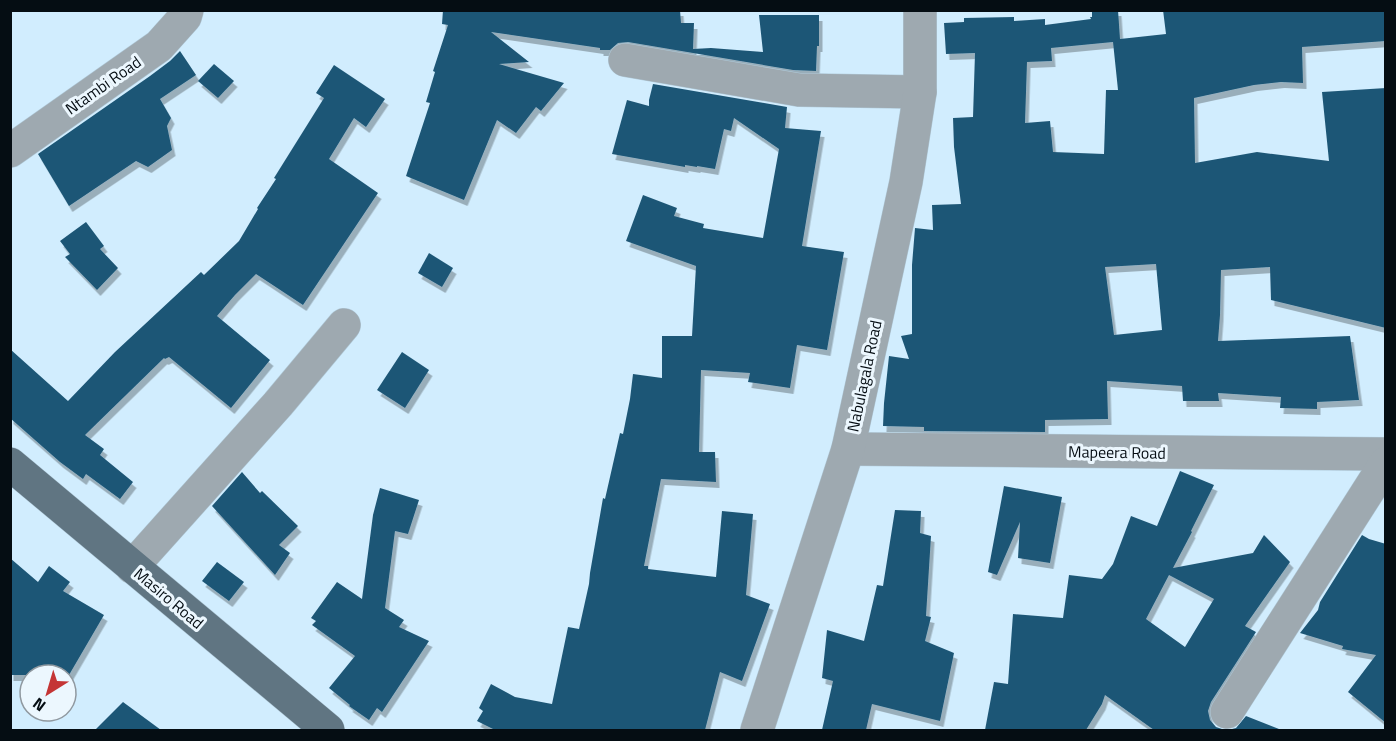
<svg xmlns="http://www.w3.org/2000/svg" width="1396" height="741" viewBox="0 0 1396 741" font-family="'Titillium Web',sans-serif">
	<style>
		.building { fill: #1e5776; fill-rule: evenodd; filter: url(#shadow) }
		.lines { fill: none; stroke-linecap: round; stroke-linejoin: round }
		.minor-casing { stroke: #b0c9d8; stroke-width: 34 }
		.major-casing { stroke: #b0c9d8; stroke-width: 34 }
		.minor { stroke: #9ea9b0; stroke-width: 33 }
		.major { stroke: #607582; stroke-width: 33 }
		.labels { text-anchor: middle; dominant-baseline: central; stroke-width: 6; stroke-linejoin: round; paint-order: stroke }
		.street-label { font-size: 16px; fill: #050d13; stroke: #ecf7fe }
	</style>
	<defs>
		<filter id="shadow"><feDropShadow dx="3.5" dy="6" stdDeviation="0" flood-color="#0004"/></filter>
	</defs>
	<rect width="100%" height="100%" fill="#d1edfe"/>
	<g class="building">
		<polygon points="443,10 680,10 681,23 694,23 693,49 711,48 763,52 759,15 819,15 819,46 817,46 816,71 793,70 628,42 618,43 610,50 600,50 600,48 491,32 529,62 499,64 564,83 541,111 536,107 516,133 497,120 464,200 406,176 430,103 426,102 435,72 433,71 448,25 442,24"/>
		<path d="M1092,10H1118L1120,39L1166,34L1163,10H1386V41L1302,47L1303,83L1281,82L1254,85L1194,98L1195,163L1257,152L1329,161L1322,92L1386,88V328L1271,300L1270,267L1221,270L1220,315L1218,341L1350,336L1359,400L1317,402V409L1280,408L1281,397L1218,393L1219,401H1183L1182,386L1107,381L1108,419L1045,420V432L924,431V427L883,426L884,403L889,356L909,359L901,336L912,334V265L915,228L933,230L932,205L961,204L954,147L953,118L973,117L975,53L946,54L944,23L964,22V18L1014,17V21L1045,19V25L1091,19L1090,17H1092ZM1113,42L1118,90H1106L1104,154L1053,152L1050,121L1025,123L1027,62L1052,61L1051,48ZM1156,264L1162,330L1114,335L1105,267Z"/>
		<polygon points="180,51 196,75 160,99 171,118 167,126 172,150 148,167 136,161 69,206 38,154 150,76 170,61"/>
		<polygon points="214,64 234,81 218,98 198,81"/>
		<polygon points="334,65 385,99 366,127 354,118 329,159 378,193 303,305 256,274 235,295 217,316 270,360 231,408 169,357 165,359 164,358 85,435 104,449 100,455 133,482 120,499 86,474 83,479 60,462 10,418 10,349 68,401 115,352 201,272 204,275 239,241 258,209 257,208 276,179 274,178 324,98 316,93"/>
		<polygon points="653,84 787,107 785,128 821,131 802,246 844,252 827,350 797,345 790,388 748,382 750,373 701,370 699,452 715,452 716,482 661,479 644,566 648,566 648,569 716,577 722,511 753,514 746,595 770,604 742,681 720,672 705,730 495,730 477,721 483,711 479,708 491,684 515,697 552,704 568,627 579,629 589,584 590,573 603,498 605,499 620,433 623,434 630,399 633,374 662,378 662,336 692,336 696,266 626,241 643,195 677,208 674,216 704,224 703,228 763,238 779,149 734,118 731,131 724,129 715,169 697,166 697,167 685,165 685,167 612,154 627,100 649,106 649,100"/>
		<polygon points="86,222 104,246 100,249 118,268 97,290 65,257 70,254 60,241"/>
		<polygon points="429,253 453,268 442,287 418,273"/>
		<polygon points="402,352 429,370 405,408 377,390"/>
		<path d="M1180,471L1214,485L1191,531L1192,532L1173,568L1253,553L1264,535L1290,562L1245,626L1256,632L1211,702L1208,711L1210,720L1216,727L1225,730H1154L1105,695L1102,704L1086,730H985L994,682L1008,684L1013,614L1063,618L1069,575L1102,579L1113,564L1131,516L1157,526ZM1169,575L1214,599L1185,647L1146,619Z"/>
		<polygon points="242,472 260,493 262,491 298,526 279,545 290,553 275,575 212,506"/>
		<polygon points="1004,486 1062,497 1050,563 1018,558 1020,522 997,575 988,572"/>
		<polygon points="380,488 419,500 408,534 395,531 385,608 404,620 399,627 429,641 382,712 377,708 369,720 349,706 350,705 329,688 355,656 312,625 316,621 311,618 337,582 362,599 373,515"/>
		<polygon points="895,510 921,511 920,533 931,536 926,616 931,617 925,641 954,653 940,721 872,704 866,730 822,730 833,681 822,678 827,630 864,641 877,585 883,586"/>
		<polygon points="1362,535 1369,539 1386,544 1386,723 1348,692 1376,655 1342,649 1343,646 1300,633 1318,610 1320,602"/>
		<polygon points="10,558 38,582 49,566 70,582 63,591 104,615 69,675 52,675 43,668 40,675 10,675"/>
		<polygon points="217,562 244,582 229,601 202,581"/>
		<polygon points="123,702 161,730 95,730"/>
		<polygon points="1246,716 1279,729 1279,730 1228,730 1236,728"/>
	</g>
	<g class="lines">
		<defs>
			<g id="minor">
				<polyline points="625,60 799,90 920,92"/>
				<polyline points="10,151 159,46 185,17 187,10"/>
				<polyline points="848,449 1386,454"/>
				<polyline points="132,567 278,404 344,325"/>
				<polyline points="1227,712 1386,463"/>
				<polyline points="757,730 848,449 906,182 920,92 920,10"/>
			</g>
			<polyline id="major" points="10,464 328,730"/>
		</defs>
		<use href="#minor" class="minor-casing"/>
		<use href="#major" class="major-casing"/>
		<use href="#minor" class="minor"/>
		<use href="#major" class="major"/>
	</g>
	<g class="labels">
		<g class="street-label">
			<text transform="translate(103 85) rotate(-35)">Ntambi Road</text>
			<text transform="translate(864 376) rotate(-78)">Nabulagala Road</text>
			<text transform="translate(1117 452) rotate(1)">Mapeera Road</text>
			<text transform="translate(169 598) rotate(40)">Masiro Road</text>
		</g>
	</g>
	<rect width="1396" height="741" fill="none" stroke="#050d13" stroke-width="24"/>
	<g transform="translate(48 693) rotate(217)"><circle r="28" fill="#ecf7fe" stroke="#9099a0" stroke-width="1.5"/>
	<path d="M0-4.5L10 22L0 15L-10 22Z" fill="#c43535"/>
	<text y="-9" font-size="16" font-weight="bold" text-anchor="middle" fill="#050d13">N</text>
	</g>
</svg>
